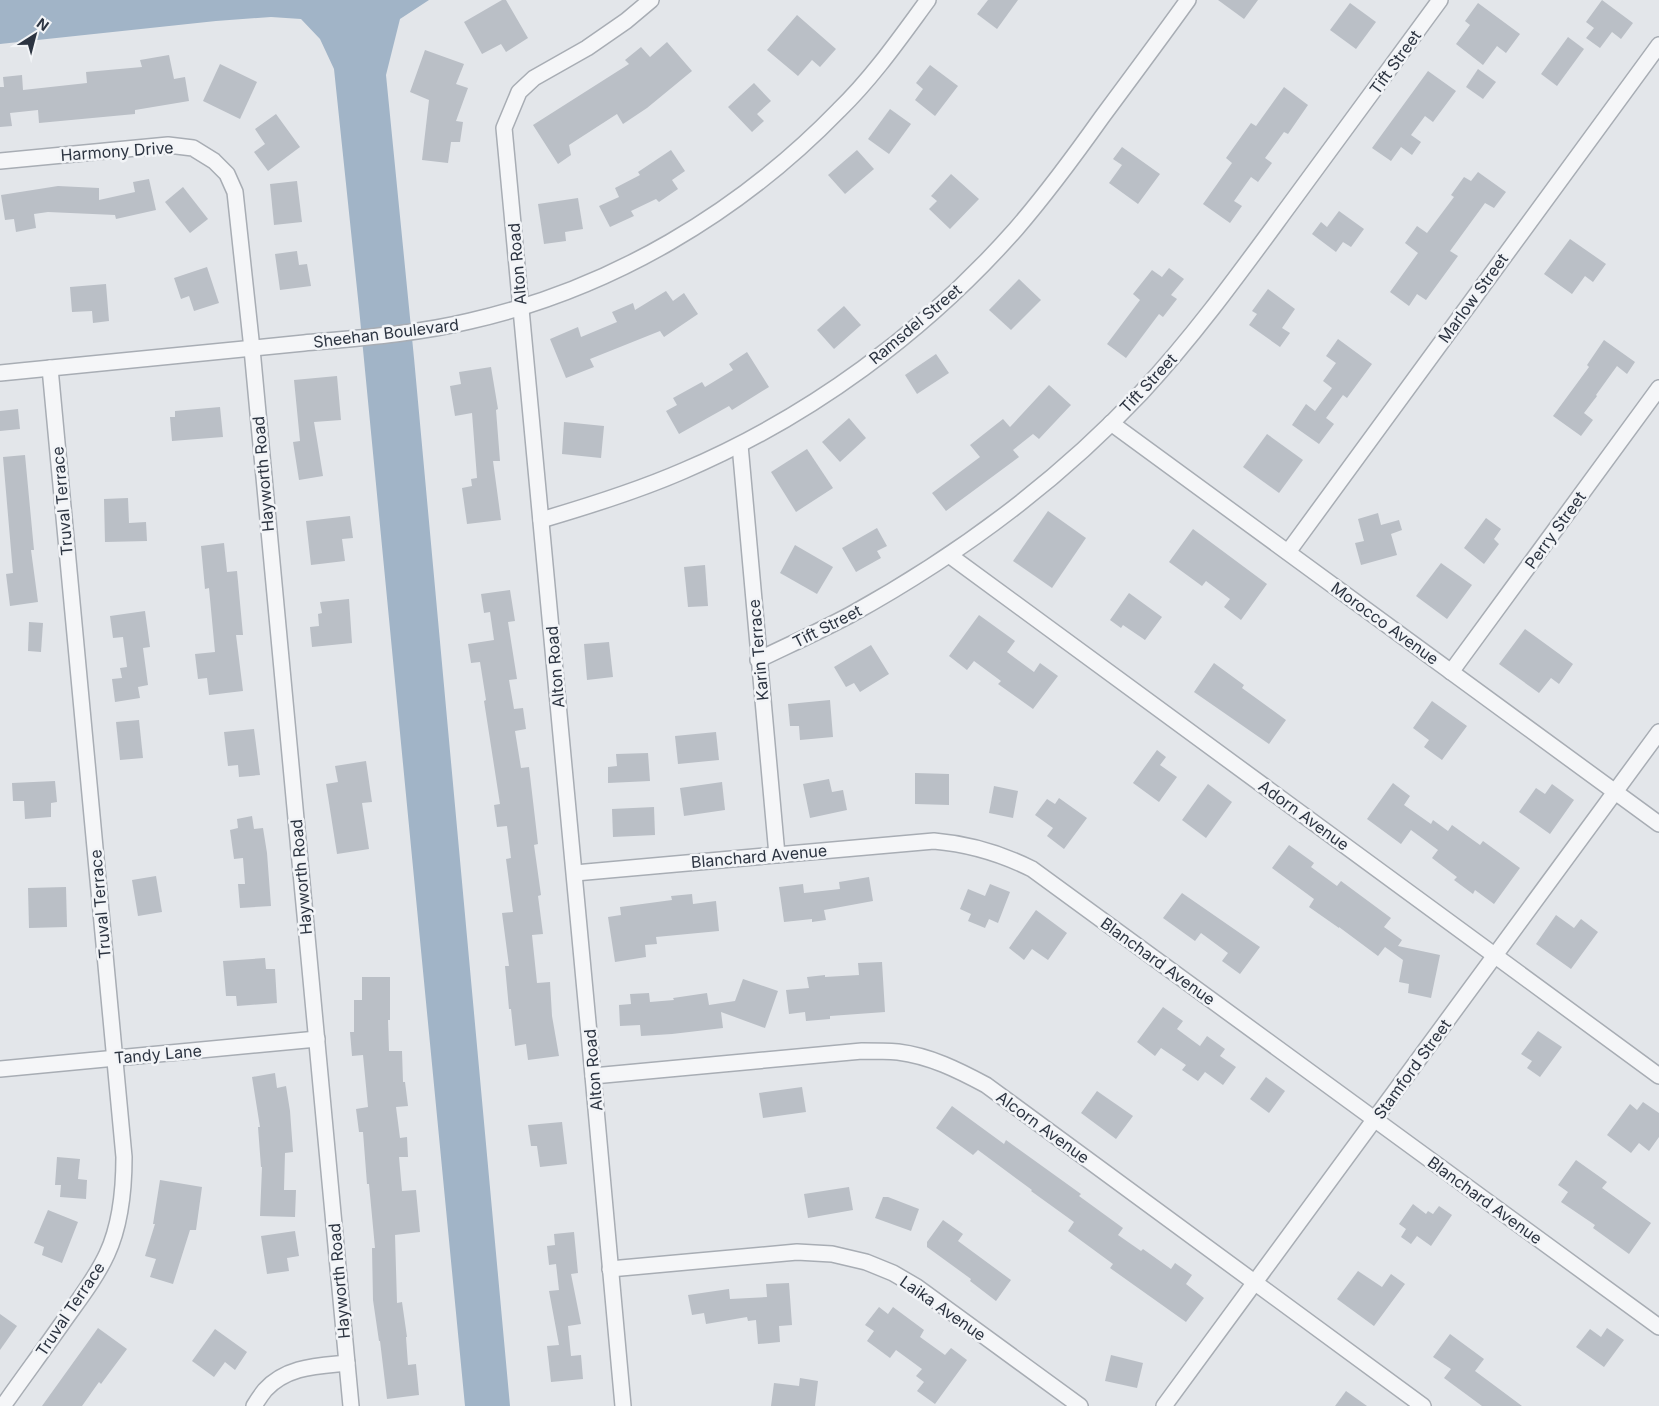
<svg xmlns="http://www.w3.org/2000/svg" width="1659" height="1406" viewBox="0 0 1659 1406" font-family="Inter,sans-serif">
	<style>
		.water { fill: #a1b4c7 }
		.building { fill: #babfc6 }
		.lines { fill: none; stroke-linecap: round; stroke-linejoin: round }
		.street-casing { stroke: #a8adb4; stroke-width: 18 }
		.street { stroke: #f5f6f8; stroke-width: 15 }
		.labels { text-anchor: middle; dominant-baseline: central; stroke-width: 5; stroke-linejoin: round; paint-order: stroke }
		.street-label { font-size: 16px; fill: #2c3441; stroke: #f2f4f7 }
	</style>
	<rect width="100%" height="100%" fill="#e3e6ea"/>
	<polygon class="water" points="0,0 429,0 400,19 386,75 414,358 510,1406 465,1406 359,308 334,69 320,39 301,19 271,17 216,21 0,44"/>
	<g class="building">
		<polygon points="502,0 506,0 528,38 506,52 501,44 482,54 464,22"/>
		<polygon points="988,0 1018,0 997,29 977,14"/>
		<polygon points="1218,0 1258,0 1244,19"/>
		<polygon points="1602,0 1633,23 1621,39 1612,32 1600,48 1586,38 1594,28 1586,22"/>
		<polygon points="1350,3 1376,22 1356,49 1330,30"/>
		<polygon points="1478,3 1520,34 1506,53 1497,46 1483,65 1456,44 1470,25 1465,21"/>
		<polygon points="797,15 836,49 820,67 812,60 798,76 767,50"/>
		<polygon points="1568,37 1584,49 1557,86 1541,74"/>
		<polygon points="667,42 692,71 647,108 623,124 617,114 569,145 571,155 558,164 533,125 629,64 625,60 641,47 650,57"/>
		<polygon points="425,50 464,64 456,84 468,88 456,121 463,122 460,142 451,142 448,163 422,160 429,100 410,92"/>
		<polygon points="169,55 174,79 185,77 189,101 135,110 135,114 39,123 38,110 10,113 12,126 0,127 0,87 4,87 3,77 22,75 23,90 87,83 86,72 142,67 140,60"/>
		<polygon points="220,64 257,82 240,119 203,101"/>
		<polygon points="930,65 958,86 935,116 915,100 923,89 916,83"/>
		<polygon points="1478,69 1496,82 1483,99 1466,87"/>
		<polygon points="1428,71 1456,91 1433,122 1425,116 1411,135 1421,142 1412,155 1401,147 1391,161 1372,148"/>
		<polygon points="754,83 771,101 757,114 764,121 752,132 728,107"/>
		<polygon points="1284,87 1308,105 1288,134 1284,132 1265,158 1272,163 1258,182 1251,177 1234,201 1242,206 1230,223 1203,204 1232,163 1226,158 1251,123 1256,126"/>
		<polygon points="890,109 911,124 889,154 868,139"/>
		<polygon points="276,114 300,147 268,171 254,152 265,144 255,129"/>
		<polygon points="1122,147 1160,174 1138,204 1109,183 1122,165 1113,159"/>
		<polygon points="671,150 685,171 672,180 678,189 659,202 656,199 631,211 634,216 610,227 599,206 619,197 615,188 640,175 638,172"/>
		<polygon points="857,150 874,169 845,194 828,175"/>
		<polygon points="1478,172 1506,192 1494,208 1485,203 1450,251 1458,256 1426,300 1417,294 1409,306 1390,292 1418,253 1405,243 1417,226 1427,233 1454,197 1451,195 1464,177 1471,181"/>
		<polygon points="951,174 979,199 950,229 929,209 937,201 931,196"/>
		<polygon points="149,179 156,210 116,219 115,215 48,212 34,214 36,228 16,232 14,219 5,220 1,195 58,186 99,188 99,200 135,192 133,182"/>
		<polygon points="297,181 302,222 274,225 270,184"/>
		<polygon points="183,187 208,219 190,233 165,202"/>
		<polygon points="578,198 583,229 565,232 566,241 544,244 538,204"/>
		<polygon points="1339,211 1364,229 1351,247 1343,242 1336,252 1312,234 1321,222 1327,227"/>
		<polygon points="1570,239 1606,264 1593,282 1585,276 1572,294 1544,274"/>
		<polygon points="297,251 299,265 307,264 311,286 280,290 275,254"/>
		<polygon points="207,267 219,303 194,311 189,296 181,299 174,278"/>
		<polygon points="1169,268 1184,279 1171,295 1177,299 1163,317 1159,314 1126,358 1107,344 1140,300 1133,294 1152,270 1162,277"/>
		<polygon points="1019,279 1041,300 1011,330 989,310"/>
		<polygon points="106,284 109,321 93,323 92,311 72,312 70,287"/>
		<polygon points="1268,289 1295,309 1282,328 1290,333 1280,347 1249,325 1257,314 1252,311"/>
		<polygon points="666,291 673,301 684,293 698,314 664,337 660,331 590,359 594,367 566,378 550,339 578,327 581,337 617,322 612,312 633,303 635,310"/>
		<polygon points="844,306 861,325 834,349 817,330"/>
		<polygon points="1338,339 1372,364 1347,398 1343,395 1326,418 1334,424 1319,444 1292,425 1306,404 1315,411 1332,388 1323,381 1336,363 1326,356"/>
		<polygon points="1604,340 1635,362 1627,374 1617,366 1596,395 1597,396 1584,413 1593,420 1581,436 1553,416 1589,367 1587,365"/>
		<polygon points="747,352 769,387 732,410 729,406 679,434 666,411 677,405 673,398 702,382 705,387 733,370 729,364"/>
		<polygon points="936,354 949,373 917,394 905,375"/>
		<polygon points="491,367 498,409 496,410 500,461 493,461 501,520 467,524 462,488 472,486 471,479 477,478 472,413 455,416 450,386 461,384 459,372"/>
		<polygon points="337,376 341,420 314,422 323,476 299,480 293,442 300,441 294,380"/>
		<polygon points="1049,385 1071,405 1039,439 1033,434 1013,450 1019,457 946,511 932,493 980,457 970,445 1003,419 1010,427"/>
		<polygon points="220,407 223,437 172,441 170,417 175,417 175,411"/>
		<polygon points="18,409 20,429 0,431 0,411"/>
		<polygon points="849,418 866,438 840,462 822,442"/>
		<polygon points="564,422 604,426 601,458 562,454"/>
		<polygon points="1267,434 1303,460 1279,493 1243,467"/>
		<polygon points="807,449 833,488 796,512 771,472"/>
		<polygon points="25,455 34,550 31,550 38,602 10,606 6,574 13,573 3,457"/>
		<polygon points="128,498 129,523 146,522 147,541 105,542 104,499"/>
		<polygon points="1048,511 1086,538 1052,588 1013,561"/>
		<polygon points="1378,513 1381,525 1399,520 1402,530 1391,534 1397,555 1361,565 1355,543 1364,541 1358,519"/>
		<polygon points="350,516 353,538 342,539 345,561 311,565 306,521"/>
		<polygon points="1486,518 1501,529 1494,539 1499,544 1484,564 1464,548"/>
		<polygon points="877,528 887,546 877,551 881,558 856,572 842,548"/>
		<polygon points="1193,529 1267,584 1241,620 1224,607 1230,599 1206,581 1202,586 1169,562"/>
		<polygon points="224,543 227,572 237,571 243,635 236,635 243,691 209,695 207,678 198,679 195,654 215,652 209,588 205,589 201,546"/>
		<polygon points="795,545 833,567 817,594 780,573"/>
		<polygon points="1441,563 1472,585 1447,619 1416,596"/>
		<polygon points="705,565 708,606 688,607 684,567"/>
		<polygon points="510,590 515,621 508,622 517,679 509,680 514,709 523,708 526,729 515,731 521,768 529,767 538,844 534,845 541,895 538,896 543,934 532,935 537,983 550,982 552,1016 559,1056 528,1060 526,1044 515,1046 511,1009 509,1009 505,966 509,966 502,913 513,912 506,859 511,858 507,826 497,827 494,805 500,804 484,701 486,700 480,662 471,663 468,644 494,640 490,612 484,613 481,594"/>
		<polygon points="1129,593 1162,617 1145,640 1123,625 1121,628 1110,620"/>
		<polygon points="349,599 352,643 312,647 310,627 319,626 318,614 322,613 320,602"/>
		<polygon points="145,611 150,647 143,648 148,685 138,687 140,698 115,702 112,679 122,678 120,668 127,667 123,637 113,638 110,616"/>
		<polygon points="979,615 1015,641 1007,652 1034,672 1040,663 1058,676 1033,709 998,684 1001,681 974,661 967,670 949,656"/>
		<polygon points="29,622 43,623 41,652 28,651"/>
		<polygon points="1525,629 1573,664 1559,684 1551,678 1539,693 1499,664"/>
		<polygon points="609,642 613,677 587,680 584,644"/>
		<polygon points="871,645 889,674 860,692 854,683 846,687 834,667"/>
		<polygon points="1214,663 1244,685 1242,688 1286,720 1269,744 1194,692"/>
		<polygon points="830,700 833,737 800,740 799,726 790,726 788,704"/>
		<polygon points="1432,701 1467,726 1442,760 1424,747 1429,740 1413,728"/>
		<polygon points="139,720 143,758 120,760 116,722"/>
		<polygon points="254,729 260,775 239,777 238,765 228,766 224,732"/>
		<polygon points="716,732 719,760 678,764 675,736"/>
		<polygon points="1157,750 1166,757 1160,765 1177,777 1159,802 1133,783"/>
		<polygon points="648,753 650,781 608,783 608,767 617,766 616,754"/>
		<polygon points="366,761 372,802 362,803 369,849 337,854 326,784 338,782 335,766"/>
		<polygon points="915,773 949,774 949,805 915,804"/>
		<polygon points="829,779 832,792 843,790 847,810 810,818 803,784"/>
		<polygon points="55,781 57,802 51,803 51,817 25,819 24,801 13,801 12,783"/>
		<polygon points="722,782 725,810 684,816 680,788"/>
		<polygon points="1393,783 1410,796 1404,805 1431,824 1433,820 1448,831 1452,825 1480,845 1483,841 1520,868 1494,904 1475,890 1473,894 1454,880 1457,877 1432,858 1438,850 1411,830 1401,844 1367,819"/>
		<polygon points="1208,784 1232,802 1206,838 1182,820"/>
		<polygon points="1552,784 1574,800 1550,834 1519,812 1536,788 1545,794"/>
		<polygon points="994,786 1018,791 1013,818 989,813"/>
		<polygon points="1059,798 1087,818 1064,849 1047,836 1053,828 1035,815 1047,799 1055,804"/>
		<polygon points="654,807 655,835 613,837 612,809"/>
		<polygon points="252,816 254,829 263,828 267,853 271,906 240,908 238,884 245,884 243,858 234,859 230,830 238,828 237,819"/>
		<polygon points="1289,845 1314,863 1311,867 1337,886 1341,881 1391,918 1384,927 1402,940 1398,946 1440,955 1431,998 1408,993 1409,984 1399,982 1403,960 1385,947 1378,956 1339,927 1339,928 1309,907 1314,899 1272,868"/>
		<polygon points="156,876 162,912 138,916 132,880"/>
		<polygon points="869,877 873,901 824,910 826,920 812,922 812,919 784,922 779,887 803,884 804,893 840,889 839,882"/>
		<polygon points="990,884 1010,892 998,923 989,919 985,928 968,921 971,914 960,909 968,889 985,896"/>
		<polygon points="66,887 67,927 29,928 28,888"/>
		<polygon points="1182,893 1260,947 1240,974 1222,961 1228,953 1201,933 1195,941 1163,918"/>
		<polygon points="692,894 693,904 716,901 719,931 656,937 657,944 645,945 646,957 615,962 608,917 621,915 620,907 672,900 671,896"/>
		<polygon points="1036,910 1067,933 1048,960 1032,949 1024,960 1009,948"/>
		<polygon points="1556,915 1574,928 1581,919 1598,932 1571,969 1536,944"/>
		<polygon points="265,958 266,969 275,969 277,1003 237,1006 236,996 226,996 223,961"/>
		<polygon points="882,962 885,1012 830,1016 830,1019 806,1021 805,1012 789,1014 786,990 809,988 807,977 825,975 825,977 859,975 858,963"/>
		<polygon points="362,977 390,977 390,1020 388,1020 389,1051 402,1051 403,1082 405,1082 408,1106 396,1107 400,1138 407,1137 408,1157 399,1157 402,1191 416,1190 420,1232 395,1235 397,1303 402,1302 407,1337 406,1337 408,1365 416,1364 419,1395 387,1399 380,1341 379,1341 373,1300 372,1248 375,1248 369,1184 367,1184 363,1132 359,1132 356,1109 368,1107 363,1055 352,1056 350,1032 354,1032 354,1000 362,1000"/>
		<polygon points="743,979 778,991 765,1028 721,1012 723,1028 672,1034 641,1036 640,1025 620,1026 619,1005 631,1004 630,994 649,993 650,1002 674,1000 673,998 707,993 709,1005 735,1001"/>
		<polygon points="1163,1007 1183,1021 1177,1029 1200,1046 1207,1036 1225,1049 1220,1056 1236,1067 1223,1085 1205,1072 1198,1081 1182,1070 1186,1065 1161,1048 1155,1056 1137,1042"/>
		<polygon points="1538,1031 1562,1047 1540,1077 1527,1068 1532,1061 1521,1054"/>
		<polygon points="275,1073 277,1088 286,1086 290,1111 293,1152 285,1153 284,1190 296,1190 295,1217 260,1216 262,1167 261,1167 258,1127 260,1127 252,1077"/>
		<polygon points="1266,1077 1285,1091 1269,1113 1250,1099"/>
		<polygon points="802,1087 806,1112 763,1118 759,1093"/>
		<polygon points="1097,1091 1133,1116 1116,1139 1081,1113"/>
		<polygon points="1643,1102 1659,1113 1659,1137 1649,1151 1639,1143 1631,1153 1607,1135 1630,1104 1637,1110"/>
		<polygon points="952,1106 1004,1144 1006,1140 1081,1194 1079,1196 1123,1228 1118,1235 1141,1251 1143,1249 1171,1269 1175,1263 1192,1275 1186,1284 1204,1298 1186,1322 1110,1268 1113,1264 1068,1231 1074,1222 1031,1191 1032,1190 978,1150 973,1155 936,1128"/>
		<polygon points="562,1122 567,1164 540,1167 537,1146 531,1146 528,1125"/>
		<polygon points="57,1157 80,1159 78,1179 87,1180 86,1199 60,1197 61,1185 55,1185"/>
		<polygon points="1576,1160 1607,1182 1602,1188 1651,1223 1629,1254 1593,1228 1595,1225 1561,1202 1568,1192 1558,1185"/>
		<polygon points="160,1180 202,1187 196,1230 190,1230 173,1284 150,1277 156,1259 145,1256 155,1224 153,1224"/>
		<polygon points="849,1187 853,1210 808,1218 804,1194"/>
		<polygon points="883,1197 888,1197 919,1209 911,1231 875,1218"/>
		<polygon points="1413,1204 1426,1214 1428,1211 1433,1214 1439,1206 1452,1215 1431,1246 1417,1236 1411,1244 1401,1237 1406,1229 1399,1224"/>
		<polygon points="48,1210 78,1222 62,1263 42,1255 44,1247 34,1243"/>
		<polygon points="943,1220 963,1234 958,1241 1011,1280 996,1301 970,1281 971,1279 927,1247 927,1242"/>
		<polygon points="295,1231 299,1256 287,1258 289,1271 267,1274 261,1236"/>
		<polygon points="574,1232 578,1273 571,1274 581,1324 568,1326 571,1356 581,1355 583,1379 551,1382 547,1346 559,1345 549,1291 559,1290 556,1264 549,1265 547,1246 555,1245 554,1234"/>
		<polygon points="1358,1271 1382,1287 1391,1274 1405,1284 1374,1326 1337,1299"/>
		<polygon points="789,1283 792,1325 779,1326 780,1342 758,1344 756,1320 748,1321 747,1317 706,1324 704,1313 692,1315 688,1295 729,1289 730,1299 767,1297 766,1284"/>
		<polygon points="879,1307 888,1314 893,1307 924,1330 920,1337 945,1355 951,1348 967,1360 935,1404 917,1391 924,1382 916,1376 922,1369 896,1350 890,1358 867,1341 874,1331 865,1325"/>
		<polygon points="0,1314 17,1326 0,1350"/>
		<polygon points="98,1328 127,1349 101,1384 99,1382 82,1406 42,1406"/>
		<polygon points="1607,1328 1624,1340 1604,1367 1576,1347 1590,1329 1601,1337"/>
		<polygon points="215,1329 247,1352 235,1370 225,1362 214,1377 192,1361"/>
		<polygon points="1450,1334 1484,1359 1475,1371 1522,1406 1482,1406 1444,1378 1451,1369 1433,1357"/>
		<polygon points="1111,1355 1143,1363 1137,1388 1105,1381"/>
		<polygon points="800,1378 818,1381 815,1406 771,1406 774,1383 799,1386"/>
		<polygon points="1346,1391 1367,1406 1335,1406"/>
	</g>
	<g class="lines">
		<defs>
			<g id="street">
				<polyline points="0,161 168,145 193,148 214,161 227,174 235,192 252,349 351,1406"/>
				<path d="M0,373C101,363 202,354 304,343C359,338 416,334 470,321C611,289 739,213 839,110C873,77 900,38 928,0"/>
				<polyline points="1111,423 1659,824"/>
				<polyline points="740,445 777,855"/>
				<path d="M541,520C589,506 637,491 683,471C810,417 925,332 1016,229C1047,193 1075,155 1102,117C1131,78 1160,39 1188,0"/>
				<polyline points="1288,552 1659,45"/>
				<polyline points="949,555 1659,1076"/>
				<path d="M758,660C789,645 820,631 850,615C957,556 1057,482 1141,393C1195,335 1241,271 1288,207C1339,138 1389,69 1440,0"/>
				<polyline points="1451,672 1659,388"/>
				<path d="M575,873L934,841C969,844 1000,853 1032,869L1659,1327"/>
				<polyline points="0,1069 317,1039"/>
				<path d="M593,1076L862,1051C874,1051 886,1051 898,1052C930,1056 958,1070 986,1085L1423,1406"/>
				<polyline points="610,1269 797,1252 832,1254 866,1262 893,1273 917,1287 1080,1406"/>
				<path d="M3,1406C22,1379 42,1352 61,1325C77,1302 95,1280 107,1254C121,1224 124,1190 124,1157L50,368"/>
				<path d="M254,1406C257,1401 261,1395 265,1390C287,1366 318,1366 347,1363"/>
				<polyline points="623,1406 593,1076 504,128 519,92 534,78 587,48 626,21 651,0"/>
				<polyline points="1164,1406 1659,732"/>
			</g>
		</defs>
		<use href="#street" class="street-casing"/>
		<use href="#street" class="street"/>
	</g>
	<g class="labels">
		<g class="street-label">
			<text transform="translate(1395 62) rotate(-54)">Tift Street</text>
			<text transform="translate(117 151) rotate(-4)">Harmony Drive</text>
			<text transform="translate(517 264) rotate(-95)">Alton Road</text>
			<text transform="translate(1473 298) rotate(-54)">Marlow Street</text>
			<text transform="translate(915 324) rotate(-40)">Ramsdel Street</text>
			<text transform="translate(386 333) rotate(-7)">Sheehan Boulevard</text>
			<text transform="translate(1148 383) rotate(-47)">Tift Street</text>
			<text transform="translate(263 474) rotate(-95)">Hayworth Road</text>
			<text transform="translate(62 501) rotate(-95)">Truval Terrace</text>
			<text transform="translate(1555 530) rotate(-54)">Perry Street</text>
			<text transform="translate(1385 623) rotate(36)">Morocco Avenue</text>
			<text transform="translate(827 626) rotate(-27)">Tift Street</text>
			<text transform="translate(758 650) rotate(-95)">Karin Terrace</text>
			<text transform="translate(555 667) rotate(-95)">Alton Road</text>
			<text transform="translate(1304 815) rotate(36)">Adorn Avenue</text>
			<text transform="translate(759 856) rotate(-5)">Blanchard Avenue</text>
			<text transform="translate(301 877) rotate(-95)">Hayworth Road</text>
			<text transform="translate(100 904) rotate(-95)">Truval Terrace</text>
			<text transform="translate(1158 961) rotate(36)">Blanchard Avenue</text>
			<text transform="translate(158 1054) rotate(-5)">Tandy Lane</text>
			<text transform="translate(1412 1069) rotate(-54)">Stamford Street</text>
			<text transform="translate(593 1070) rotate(-95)">Alton Road</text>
			<text transform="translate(1043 1127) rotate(36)">Alcorn Avenue</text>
			<text transform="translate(1485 1200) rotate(36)">Blanchard Avenue</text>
			<text transform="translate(339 1281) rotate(-95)">Hayworth Road</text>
			<text transform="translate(943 1308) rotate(35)">Laika Avenue</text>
			<text transform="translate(70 1309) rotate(-56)">Truval Terrace</text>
		</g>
	</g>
	<g transform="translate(35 35) rotate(36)" stroke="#f2f4f7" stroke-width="4" paint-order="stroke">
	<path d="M0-4L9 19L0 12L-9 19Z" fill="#2c3441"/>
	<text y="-8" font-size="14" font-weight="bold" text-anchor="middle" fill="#2c3441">N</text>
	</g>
</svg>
